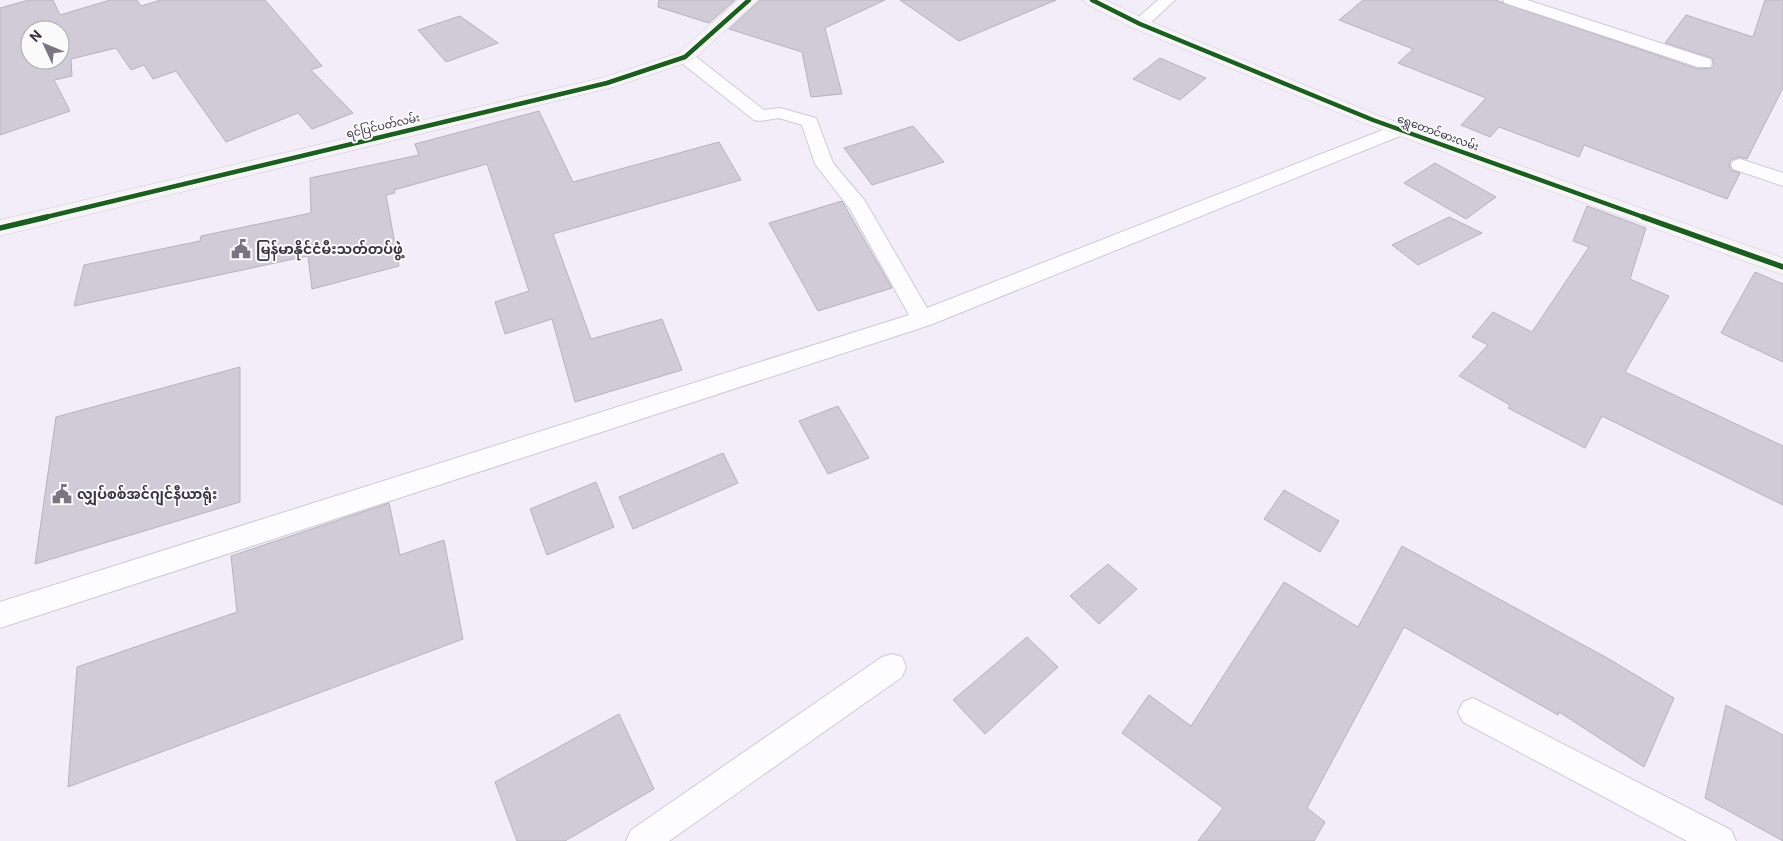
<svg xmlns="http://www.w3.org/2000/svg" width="1783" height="841" viewBox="0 0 1783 841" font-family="Roboto,'Noto Sans Myanmar',sans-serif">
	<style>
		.building { fill: #d0cbd7; stroke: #b7b2be; fill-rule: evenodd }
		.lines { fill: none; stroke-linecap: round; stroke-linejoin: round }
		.lane-casing { stroke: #cfcad6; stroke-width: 2 }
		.secondary-casing { stroke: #cfcad6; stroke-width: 1 }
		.lane { fill: #fdfcfe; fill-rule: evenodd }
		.secondary { fill: #f5f3f6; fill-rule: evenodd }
		.cycleway-far1-casing { stroke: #fafafa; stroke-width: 7 }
		.cycleway-casing { stroke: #fafafa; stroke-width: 9 }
		.cycleway-far1 { stroke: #1b5e20; stroke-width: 4.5 }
		.cycleway { stroke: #1b5e20; stroke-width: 5.5 }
		.labels { text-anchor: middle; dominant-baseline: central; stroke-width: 4; stroke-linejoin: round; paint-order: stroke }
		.far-street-label { font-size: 11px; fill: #3a3441; stroke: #fafafa }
		.poi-label { font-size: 14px; font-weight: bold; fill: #3a3441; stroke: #fafafa; text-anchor: start }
	</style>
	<rect width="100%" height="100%" fill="#f2edf9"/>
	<g class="building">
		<path d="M29,0H53L60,15L110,0H137L141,6L161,0H265L322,66L311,70L353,113L312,129L298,113L226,142L176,71L153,79L144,65L131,70L116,48L71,59L72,76L54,80L70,111L0,135V8ZM30,30H60V60H30Z"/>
		<polygon points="659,0 735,0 709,23 658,7"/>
		<polygon points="760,0 885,0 825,28 842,94 811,97 802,52 729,29"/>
		<polygon points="900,0 1056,0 959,41"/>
		<polygon points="1363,0 1495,0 1698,69 1712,68 1714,64 1712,58 1665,43 1686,15 1753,37 1765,0 1783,0 1783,88 1747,159 1739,157 1731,160 1729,164 1731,170 1740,173 1727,199 1584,145 1579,157 1499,127 1490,137 1461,125 1486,98 1398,63 1413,49 1339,20"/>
		<polygon points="460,16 498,43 446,62 418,30"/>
		<polygon points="1160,58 1206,78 1180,100 1133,79"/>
		<polygon points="539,111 573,182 719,142 741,180 553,234 591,339 662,319 682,370 575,402 552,319 505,334 495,302 529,291 487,164 394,190 395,193 386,195 399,266 312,289 308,256 74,306 84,265 200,241 201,236 311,213 310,178 419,155 415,144"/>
		<polygon points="913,126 944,162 872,185 844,148"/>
		<polygon points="1435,163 1496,197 1466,219 1404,183"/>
		<polygon points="842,201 892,288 818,311 769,223"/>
		<polygon points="1587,206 1646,228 1630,279 1669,296 1625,372 1783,446 1783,505 1602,416 1585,448 1508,408 1510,405 1459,376 1488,345 1472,337 1493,312 1532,332 1589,247 1573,241"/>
		<polygon points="1449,217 1482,233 1418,265 1392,245"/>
		<polygon points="1755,272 1783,284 1783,362 1721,333"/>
		<polygon points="240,367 240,502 35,564 56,417"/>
		<polygon points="838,406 869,458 828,474 799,421"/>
		<polygon points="723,453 738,483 633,529 619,497"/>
		<polygon points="596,482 614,527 547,555 530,509"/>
		<polygon points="1284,490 1339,521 1320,552 1264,519"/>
		<polygon points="389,503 400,555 444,540 463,639 68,787 77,667 237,612 231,556"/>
		<polygon points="1402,546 1609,659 1674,698 1644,767 1559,712 1558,715 1404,627 1307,808 1325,822 1314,841 1198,841 1223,808 1122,733 1149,695 1191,726 1284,582 1358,627"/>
		<polygon points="1108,564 1137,589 1099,624 1070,596"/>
		<polygon points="1027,637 1058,667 985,734 953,700"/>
		<polygon points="1726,705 1783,735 1783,841 1705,798"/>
		<polygon points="619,714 654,789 565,841 517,841 495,782"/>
	</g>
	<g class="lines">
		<defs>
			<g id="lane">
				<polygon points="1158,0 1175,0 1146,27 1134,27 1132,24 1134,21"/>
				<polygon points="1503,0 1527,0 1710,59 1712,63 1710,67 1698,67 1505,3"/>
				<polygon points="685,52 691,53 764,110 780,108 816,118 833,163 865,201 927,308 1393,126 1405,126 1408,130 1405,134 930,325 0,628 0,602 909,315 850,209 815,164 802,125 779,118 760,121 754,120 679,61 677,57 679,53"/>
				<polygon points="1740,159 1783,173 1783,186 1733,169 1731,165 1733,161"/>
				<polygon points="892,654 902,657 906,667 902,677 669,841 626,841 631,830 882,657"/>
				<polygon points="1473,698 1731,830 1736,841 1687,841 1463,722 1458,712 1463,702"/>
			</g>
			<g id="secondary">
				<polygon points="738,0 758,0 692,61 614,87 0,236 0,220 601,78 678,53"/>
				<polygon points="1083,0 1106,0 1147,20 1380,116 1783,258 1783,275 1366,124 1133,28 1086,4"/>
			</g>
		</defs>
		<use href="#lane" class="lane-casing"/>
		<use href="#secondary" class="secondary-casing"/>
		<use href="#lane" class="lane"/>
		<use href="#secondary" class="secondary"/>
		<defs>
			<g id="cycleway-far1">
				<polyline points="1092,0 1140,24 1373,120 1646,218"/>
				<polyline points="42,218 607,83 685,57 749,0"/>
			</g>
			<g id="cycleway">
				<polyline points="1643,217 1783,267"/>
				<polyline points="0,228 47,217"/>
			</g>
		</defs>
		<use href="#cycleway-far1" class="cycleway-far1-casing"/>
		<use href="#cycleway" class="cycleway-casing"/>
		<use href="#cycleway-far1" class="cycleway-far1"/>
		<use href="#cycleway" class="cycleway"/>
	</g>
	<defs>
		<symbol id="civic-bare" viewBox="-9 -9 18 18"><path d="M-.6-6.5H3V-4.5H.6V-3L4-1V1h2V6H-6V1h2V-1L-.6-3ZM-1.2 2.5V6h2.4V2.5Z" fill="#7a7581" stroke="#fafafa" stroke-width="2.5" paint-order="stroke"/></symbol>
	</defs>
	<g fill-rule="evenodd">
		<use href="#civic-bare" x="227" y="235" width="28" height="28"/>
		<use href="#civic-bare" x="48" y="480" width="28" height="28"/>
	</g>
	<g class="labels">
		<g class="far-street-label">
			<text transform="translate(383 126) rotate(-13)">ရင်ပြင်ပတ်လမ်း</text>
			<text transform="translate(1438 133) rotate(20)">ရွှေတောင်ဓားလမ်း</text>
		</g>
		<g class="poi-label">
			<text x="256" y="249">မြန်မာနိုင်ငံမီးသတ်တပ်ဖွဲ့</text>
			<text x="77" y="494">လျှပ်စစ်အင်ဂျင်နီယာရုံး</text>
		</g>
	</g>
	<g transform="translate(45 45) rotate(314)"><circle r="24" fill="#fafafa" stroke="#adabb0"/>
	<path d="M0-4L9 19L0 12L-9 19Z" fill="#7a7581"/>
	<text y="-8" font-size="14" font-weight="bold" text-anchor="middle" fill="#3a3441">N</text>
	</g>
</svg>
